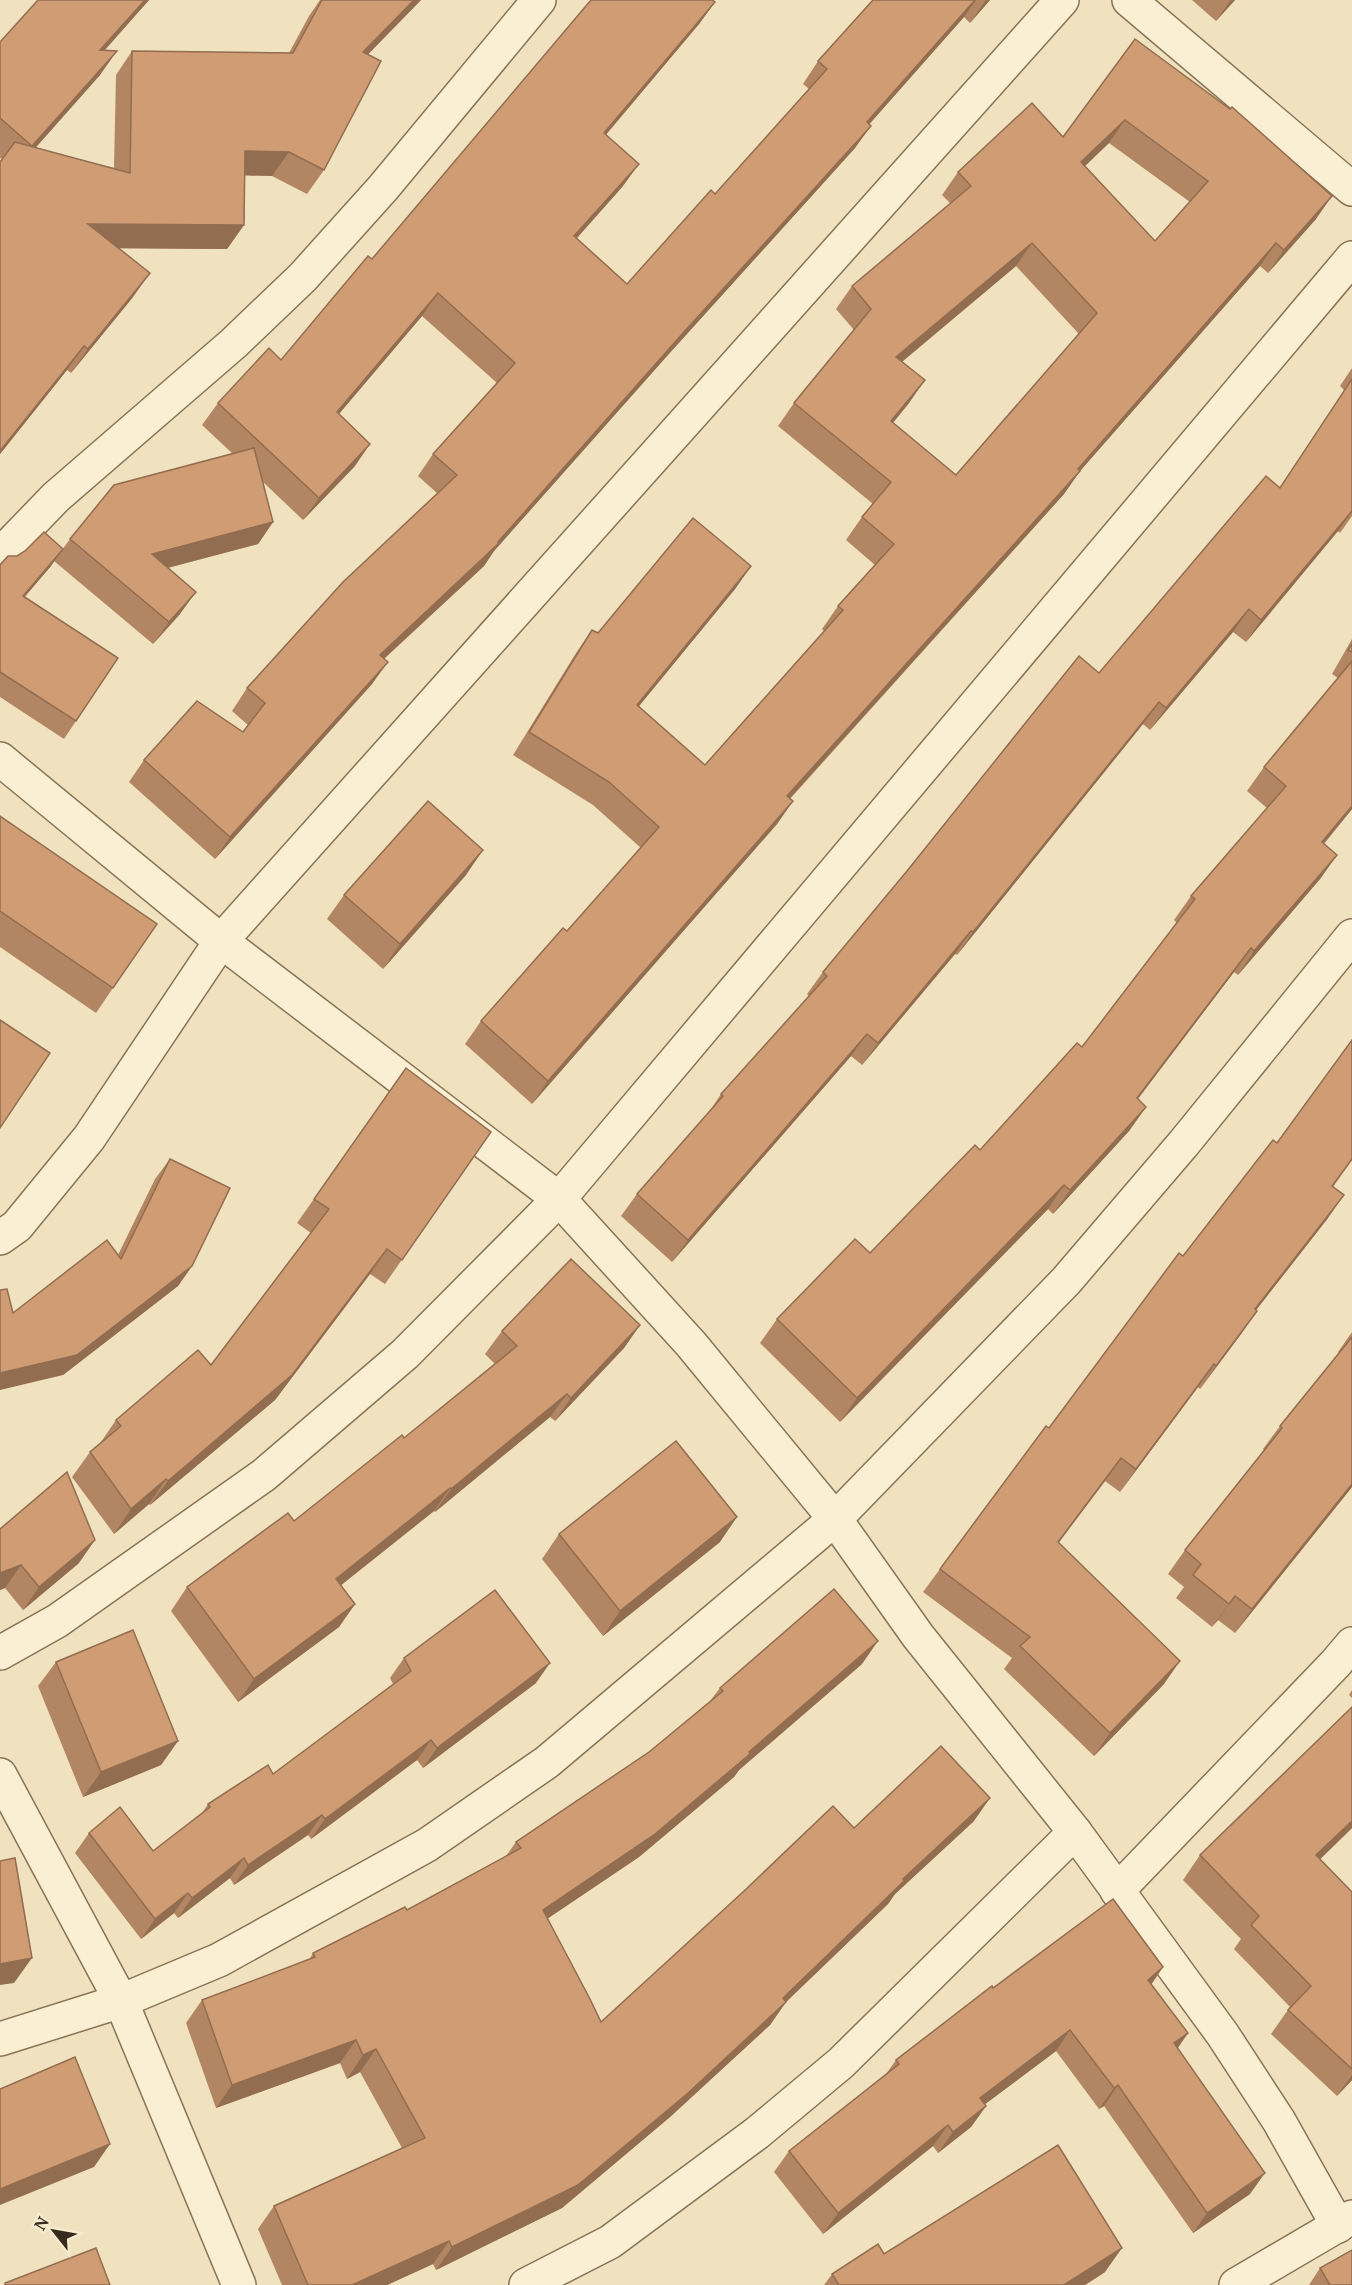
<svg xmlns="http://www.w3.org/2000/svg" width="1352" height="2285" viewBox="0 0 1352 2285" font-family="'PT Serif',serif">
	<style>
		.lines { fill: none; stroke-linecap: round; stroke-linejoin: round }
		.minor-casing { stroke: #897357; stroke-width: 36 }
		.minor { stroke: #faefd2; stroke-width: 33 }
		.wall { fill: #b38663; fill-rule: evenodd }
		.shaded-wall { fill: #926d50 }
		.building { fill: #d09c73; stroke: #926d50; stroke-width: 1.5; fill-rule: evenodd }
	</style>
	<rect width="100%" height="100%" fill="#f0e2bf"/>
	<g class="lines">
		<defs>
			<g id="minor">
				<polyline points="1129,0 1352,189"/>
				<polyline points="0,555 56,497 234,343 303,277 383,188 539,0"/>
				<polyline points="0,759 221,941 559,1199 691,1344 835,1519 918,1636 1075,1832 1223,2035 1279,2121 1338,2226"/>
				<polyline points="0,1238 17,1226 89,1138 221,941 1062,0"/>
				<polyline points="0,1653 57,1621 264,1475 405,1354 559,1199 1352,258"/>
				<polyline points="0,1775 121,2001 239,2285"/>
				<polyline points="1117,1891 1336,1663 1352,1644"/>
				<polyline points="0,2039 121,2001 219,1960 427,1845 547,1762 835,1519 1066,1281 1184,1143 1352,936"/>
				<polyline points="526,2285 610,2242 757,2133 841,2063 1075,1832"/>
				<polyline points="1236,2285 1352,2217"/>
			</g>
		</defs>
		<use href="#minor" class="minor-casing"/>
		<use href="#minor" class="minor"/>
	</g>
	<g class="wall">
		<polygon points="38,0 149,0 104,50 100,75 35,148 114,168 116,75 132,51 289,53 309,16 320,0 421,0 368,54 324,170 307,194 272,176 245,175 244,225 227,249 119,248 133,297 71,373 67,370 0,454 0,162 2,159 0,158 0,42"/>
		<polygon points="873,0 990,0 970,23 964,17 869,124 855,148 667,356 494,551 484,566 384,659 372,684 215,859 129,782 144,760 243,732 248,725 232,711 247,688 438,494 418,476 433,454 497,383 422,316 339,414 355,466 303,520 263,482 273,522 258,544 168,568 180,614 153,644 54,561 70,539 233,454 202,425 218,403 281,360 372,259 715,2 699,24 606,134 623,186 577,238 627,284 715,194 809,89 803,84 818,61"/>
		<polygon points="1192,0 1235,0 1216,21"/>
		<path d="M1135,39L1316,219L1268,273L1260,266L1080,471L1064,494L790,799L793,801L777,824L532,1104L465,1044L481,1021L567,931L641,848L593,805L513,755L576,653L592,630L598,633L751,566L735,589L639,706L705,765L824,631L822,629L838,606L875,565L846,540L862,517L873,504L778,426L794,403L854,330L836,309L852,286L950,203L942,195L958,172L1063,137ZM1109,143L1190,202L1155,241L1085,166ZM1016,266L1079,334L956,475L893,423L909,403L902,362Z"/>
		<polygon points="1352,368 1352,516 1340,533 1338,531 1246,642 1233,632 1150,730 1143,724 957,955 955,954 862,1065 851,1056 672,1262 621,1216 637,1194 707,1115 721,1094 809,996 807,994 823,972 1099,673 1280,488 1344,390 1340,386"/>
		<polygon points="0,565 51,566 24,597 76,721 64,739 0,697"/>
		<polygon points="1352,639 1352,809 1324,844 1337,855 1320,879 1238,975 1234,972 1138,1099 1146,1107 1129,1131 1053,1214 1048,1209 840,1422 760,1343 777,1319 870,1253 980,1150 1082,1047 1177,923 1174,920 1191,896 1267,808 1247,791 1264,767 1338,678 1332,674"/>
		<polygon points="0,816 113,988 96,1013 0,947"/>
		<polygon points="466,875 383,969 327,919 344,895"/>
		<polygon points="1352,1040 1352,1160 1333,1187 1328,1218 1256,1310 1241,1334 1200,1389 1198,1387 1120,1492 1105,1481 1058,1543 1164,1684 1094,1756 1004,1669 1012,1658 923,1592 940,1569 1183,1256 1277,1143"/>
		<polygon points="406,1068 491,1132 385,1284 370,1274 275,1400 150,1505 149,1504 114,1534 72,1477 90,1452 99,1445 116,1420 211,1365 311,1233 297,1223"/>
		<polygon points="170,1159 192,1266 178,1286 63,1375 13,1313 118,1255 155,1179"/>
		<polygon points="640,1325 624,1348 555,1421 550,1417 435,1512 434,1511 341,1585 355,1604 339,1627 238,1702 171,1611 187,1587 294,1521 404,1438 495,1364 485,1354 502,1331"/>
		<polygon points="1352,1332 1352,1487 1235,1633 1218,1620 1212,1627 1176,1598 1184,1587 1168,1574 1185,1550 1264,1450 1263,1449 1280,1426 1339,1353 1338,1352"/>
		<polygon points="0,1529 79,1563 23,1610 5,1588 0,1590"/>
		<polygon points="559,1534 720,1542 603,1636 542,1559"/>
		<polygon points="404,1658 536,1683 423,1768 417,1760 311,1839 308,1835 234,1885 230,1878 178,1918 174,1913 141,1939 75,1853 89,1833 153,1851 202,1813 208,1804 273,1774 393,1684 390,1678"/>
		<polygon points="56,1662 178,1741 161,1765 83,1797 38,1686"/>
		<polygon points="862,1664 739,1770 734,1777 639,1857 547,1919 601,2022 854,1828 974,1821 895,1894 888,1904 786,2002 770,2025 670,2117 562,2208 436,2270 433,2264 387,2285 282,2285 258,2229 274,2206 402,2148 360,2072 347,2079 340,2063 216,2108 186,2023 202,2000 309,1960 313,1953 407,1910 506,1856 516,1842 649,1752 710,1701 720,1688"/>
		<polygon points="1352,1690 1352,1698 1349,1695"/>
		<polygon points="1352,1828 1320,1859 1352,1892 1352,2080 1337,2096 1271,2034 1290,2007 1234,1949 1241,1939 1183,1880 1200,1855"/>
		<polygon points="1163,1967 1151,1984 1188,2033 1178,2048 1250,2194 1193,2233 1104,2106 1099,2109 1056,2051 984,2105 986,2106 971,2127 938,2153 933,2146 823,2234 774,2172 789,2151 886,2074 896,2060 993,1988"/>
		<polygon points="884,2254 1105,2272 1085,2285 824,2285 832,2274"/>
		<polygon points="1320,2268 1352,2285 1309,2285"/>
	</g>
	<g class="shaded-wall">
		<polygon points="145,0 149,0 83,75 100,50"/>
		<polygon points="414,0 421,0 347,76 363,52"/>
		<polygon points="975,0 976,0 964,17 851,145 867,122"/>
		<polygon points="986,0 990,0 970,23"/>
		<polygon points="1231,0 1235,0 1216,21"/>
		<polygon points="715,2 699,24 589,155 604,133"/>
		<polygon points="117,51 100,75 15,171 32,146"/>
		<polygon points="1125,120 1109,143 1065,185 1081,162"/>
		<polygon points="871,126 855,148 667,356 494,551 484,566 364,677 380,655 498,542 683,333"/>
		<polygon points="245,151 289,152 272,176 228,175"/>
		<polygon points="639,164 623,186 559,258 574,236"/>
		<polygon points="1332,196 1316,219 1268,273 1284,250"/>
		<polygon points="88,224 244,225 227,249 71,248"/>
		<polygon points="1032,243 1016,266 880,380 896,357"/>
		<polygon points="1276,243 1260,266 1080,471 1064,494 771,819 787,796 1078,469"/>
		<polygon points="150,273 133,297 71,373 88,349"/>
		<polygon points="438,293 422,316 321,435 337,412"/>
		<polygon points="84,346 67,370 0,454 0,451"/>
		<polygon points="925,380 909,403 875,444 891,421"/>
		<polygon points="370,444 355,466 303,520 319,498"/>
		<polygon points="1352,511 1338,531 1246,642 1261,620"/>
		<polygon points="273,522 258,544 136,576 152,554"/>
		<polygon points="63,549 51,566 11,613 23,596"/>
		<polygon points="751,566 735,589 621,728 637,705"/>
		<polygon points="196,592 180,614 153,644 169,622"/>
		<polygon points="1249,609 1233,632 1150,730 1166,708"/>
		<polygon points="388,662 372,684 215,859 230,837"/>
		<polygon points="1159,702 1143,724 957,955 973,932"/>
		<polygon points="793,801 777,824 532,1104 548,1081"/>
		<polygon points="1352,806 1352,809 1305,866 1322,842"/>
		<polygon points="483,850 466,875 383,969 400,944"/>
		<polygon points="1337,855 1320,879 1238,975 1254,951"/>
		<polygon points="971,931 955,954 862,1065 878,1043"/>
		<polygon points="1251,948 1234,972 1120,1122 1137,1098"/>
		<polygon points="867,1034 851,1056 672,1262 688,1240"/>
		<polygon points="1146,1107 1129,1131 1053,1214 1070,1190"/>
		<polygon points="1064,1185 1048,1209 840,1422 857,1398"/>
		<polygon points="1344,1195 1328,1218 1239,1332 1255,1309"/>
		<polygon points="387,1249 370,1274 275,1400 150,1505 168,1481"/>
		<polygon points="192,1266 178,1286 63,1375 0,1390 0,1373"/>
		<polygon points="1257,1311 1241,1334 1200,1389 1216,1366"/>
		<polygon points="640,1325 624,1348 555,1421 571,1398"/>
		<polygon points="1214,1364 1198,1387 1120,1492 1136,1469"/>
		<polygon points="567,1394 550,1417 435,1512 451,1489"/>
		<polygon points="1121,1458 1105,1481 1042,1565 1058,1542"/>
		<polygon points="166,1479 149,1504 114,1534 131,1509"/>
		<polygon points="1352,1484 1352,1487 1235,1633 1252,1609"/>
		<polygon points="450,1488 434,1511 320,1602 336,1579"/>
		<polygon points="737,1517 720,1542 603,1636 620,1611"/>
		<polygon points="95,1540 79,1563 23,1610 39,1587"/>
		<polygon points="21,1565 5,1588 0,1590 0,1573"/>
		<polygon points="1235,1596 1218,1620 1212,1627 1229,1604"/>
		<polygon points="355,1604 339,1627 238,1702 254,1679"/>
		<polygon points="878,1641 862,1664 739,1770 734,1777 639,1857 526,1933 543,1910 749,1752"/>
		<polygon points="1180,1661 1164,1684 1094,1756 1110,1733"/>
		<polygon points="550,1663 536,1683 423,1768 437,1748"/>
		<polygon points="431,1740 417,1760 311,1839 325,1819"/>
		<polygon points="178,1741 161,1765 83,1797 101,1772"/>
		<polygon points="990,1798 974,1821 895,1894 888,1904 786,2002 770,2025 670,2117 562,2208 436,2270 452,2247 783,1998 903,1879"/>
		<polygon points="322,1815 308,1835 234,1885 248,1865"/>
		<polygon points="1352,1821 1352,1828 1299,1880 1316,1855"/>
		<polygon points="244,1858 230,1878 178,1918 192,1898"/>
		<polygon points="188,1893 174,1913 141,1939 155,1919"/>
		<polygon points="32,1958 14,1983 0,1985 0,1964"/>
		<polygon points="1163,1967 1149,1988 1148,1980"/>
		<polygon points="1070,2030 1056,2051 965,2119 980,2098"/>
		<polygon points="1188,2033 1173,2054 1174,2043"/>
		<polygon points="356,2040 340,2063 216,2108 232,2085"/>
		<polygon points="376,2049 360,2072 347,2079 363,2055"/>
		<polygon points="1352,2075 1352,2080 1337,2096"/>
		<polygon points="1118,2085 1104,2106 1099,2109 1114,2088"/>
		<polygon points="986,2106 971,2127 938,2153 953,2132"/>
		<polygon points="948,2125 933,2146 823,2234 838,2213"/>
		<polygon points="110,2144 94,2167 0,2205 0,2189"/>
		<polygon points="1265,2173 1250,2194 1193,2233 1207,2213"/>
		<polygon points="449,2241 433,2264 387,2285 352,2285"/>
		<polygon points="1122,2248 1105,2272 1085,2285 1064,2285"/>
	</g>
	<g class="building">
		<polygon points="38,0 145,0 100,50 117,51 32,146 0,118 0,42"/>
		<polygon points="322,0 414,0 363,52 381,61 324,170 289,152 245,151 244,225 88,224 150,273 88,349 84,346 0,451 0,162 15,142 130,173 132,51 293,53"/>
		<polygon points="591,0 712,0 715,2 604,133 639,164 574,236 627,284 711,190 715,194 827,69 818,61 873,0 975,0 867,122 871,126 683,333 498,542 499,543 380,655 388,662 230,837 144,760 197,701 243,732 265,703 247,688 343,582 457,475 433,454 515,363 438,293 337,412 370,444 319,498 218,403 269,348 281,360 368,256 372,259"/>
		<path d="M1135,39L1230,109L1232,107L1332,196L1284,250L1276,243L1078,469L1080,471L787,796L793,801L548,1081L481,1021L563,928L567,931L659,827L609,782L529,732L592,630L598,633L693,518L751,566L637,705L705,765L843,610L838,606L894,544L862,517L891,482L794,403L871,309L852,286L971,186L958,172L1032,103L1063,137ZM1125,120L1208,181L1155,241L1081,162ZM1032,243L1097,313L956,475L891,421L925,380L896,357Z"/>
		<polygon points="1352,379 1352,511 1261,620 1249,609 1166,708 1159,702 973,932 971,931 878,1043 867,1034 688,1240 637,1194 723,1096 721,1094 827,976 823,972 907,871 1079,656 1099,673 1266,476 1280,488"/>
		<polygon points="254,448 273,522 152,554 196,592 169,622 70,539 114,485"/>
		<polygon points="44,532 63,549 23,596 118,658 76,721 0,672 0,565 8,556 17,556 25,551"/>
		<polygon points="1352,644 1352,652 1348,650"/>
		<polygon points="1352,661 1352,806 1322,842 1337,855 1254,951 1251,948 1137,1098 1146,1107 1070,1190 1064,1185 857,1398 777,1319 855,1239 870,1253 975,1145 980,1150 1077,1043 1082,1047 1195,899 1191,896 1286,786 1264,767"/>
		<polygon points="428,801 483,850 400,944 344,895"/>
		<polygon points="0,816 157,924 113,988 0,911"/>
		<polygon points="0,1020 50,1053 0,1128"/>
		<polygon points="1352,1040 1352,1159 1332,1186 1344,1195 1255,1309 1257,1311 1216,1366 1214,1364 1136,1469 1121,1458 1058,1542 1180,1661 1110,1733 1020,1646 1030,1637 940,1569 1046,1426 1049,1428 1179,1253 1183,1256 1273,1140 1277,1143"/>
		<polygon points="406,1068 491,1132 402,1260 387,1249 292,1375 168,1481 166,1479 131,1509 90,1452 121,1426 116,1420 198,1350 211,1365 329,1209 314,1199"/>
		<polygon points="170,1159 230,1188 192,1266 77,1355 0,1373 0,1290 7,1289 13,1313 107,1240 121,1259"/>
		<polygon points="571,1259 640,1325 571,1398 567,1394 451,1489 450,1488 336,1579 355,1604 254,1679 187,1587 288,1513 294,1521 402,1435 404,1438 517,1346 502,1331"/>
		<polygon points="1352,1337 1352,1484 1252,1609 1235,1596 1229,1604 1193,1575 1201,1564 1185,1550 1282,1428 1280,1426"/>
		<polygon points="676,1441 737,1517 620,1611 559,1534"/>
		<polygon points="67,1472 95,1540 39,1587 21,1565 0,1573 0,1529"/>
		<polygon points="834,1589 878,1641 749,1752 750,1754 655,1834 543,1910 590,1999 601,2022 743,1892 833,1806 854,1828 941,1746 990,1798 903,1879 904,1881 783,1998 786,2002 687,2094 578,2185 452,2247 449,2241 352,2285 308,2285 274,2206 425,2138 376,2049 363,2055 356,2040 232,2085 202,2000 315,1957 313,1953 405,1907 407,1910 521,1848 516,1842 649,1752 723,1691 720,1688"/>
		<polygon points="495,1590 550,1663 437,1748 431,1740 325,1819 322,1815 248,1865 244,1858 192,1898 188,1893 155,1919 89,1833 120,1807 153,1851 210,1807 208,1804 268,1765 273,1774 411,1671 404,1658"/>
		<polygon points="133,1630 178,1741 101,1772 56,1662"/>
		<polygon points="1352,1707 1352,1821 1316,1855 1352,1892 1352,2069 1288,2010 1311,1986 1251,1925 1259,1916 1200,1855"/>
		<polygon points="15,1858 32,1958 0,1964 0,1861"/>
		<polygon points="1113,1899 1163,1967 1148,1980 1188,2033 1174,2043 1265,2173 1207,2213 1118,2085 1114,2088 1070,2030 980,2098 986,2106 953,2132 948,2125 838,2213 789,2151 899,2064 896,2060 992,1986 993,1988"/>
		<polygon points="75,2057 110,2144 0,2189 0,2089"/>
		<polygon points="1058,2145 1122,2248 1064,2285 839,2285 832,2274 878,2244 884,2254"/>
		<polygon points="96,2248 110,2285 5,2285 5,2283"/>
		<polygon points="1352,2250 1352,2285 1330,2285 1320,2268"/>
	</g>
	<g transform="translate(54 2231) rotate(301)" stroke="#f7eccf" stroke-width="4.5" paint-order="stroke">
	<path d="M0-4.5L10 22L0 15L-10 22Z" fill="#382a1c"/>
	<text y="-9" font-size="16" font-weight="bold" text-anchor="middle" fill="#382a1c">N</text>
	</g>
</svg>
